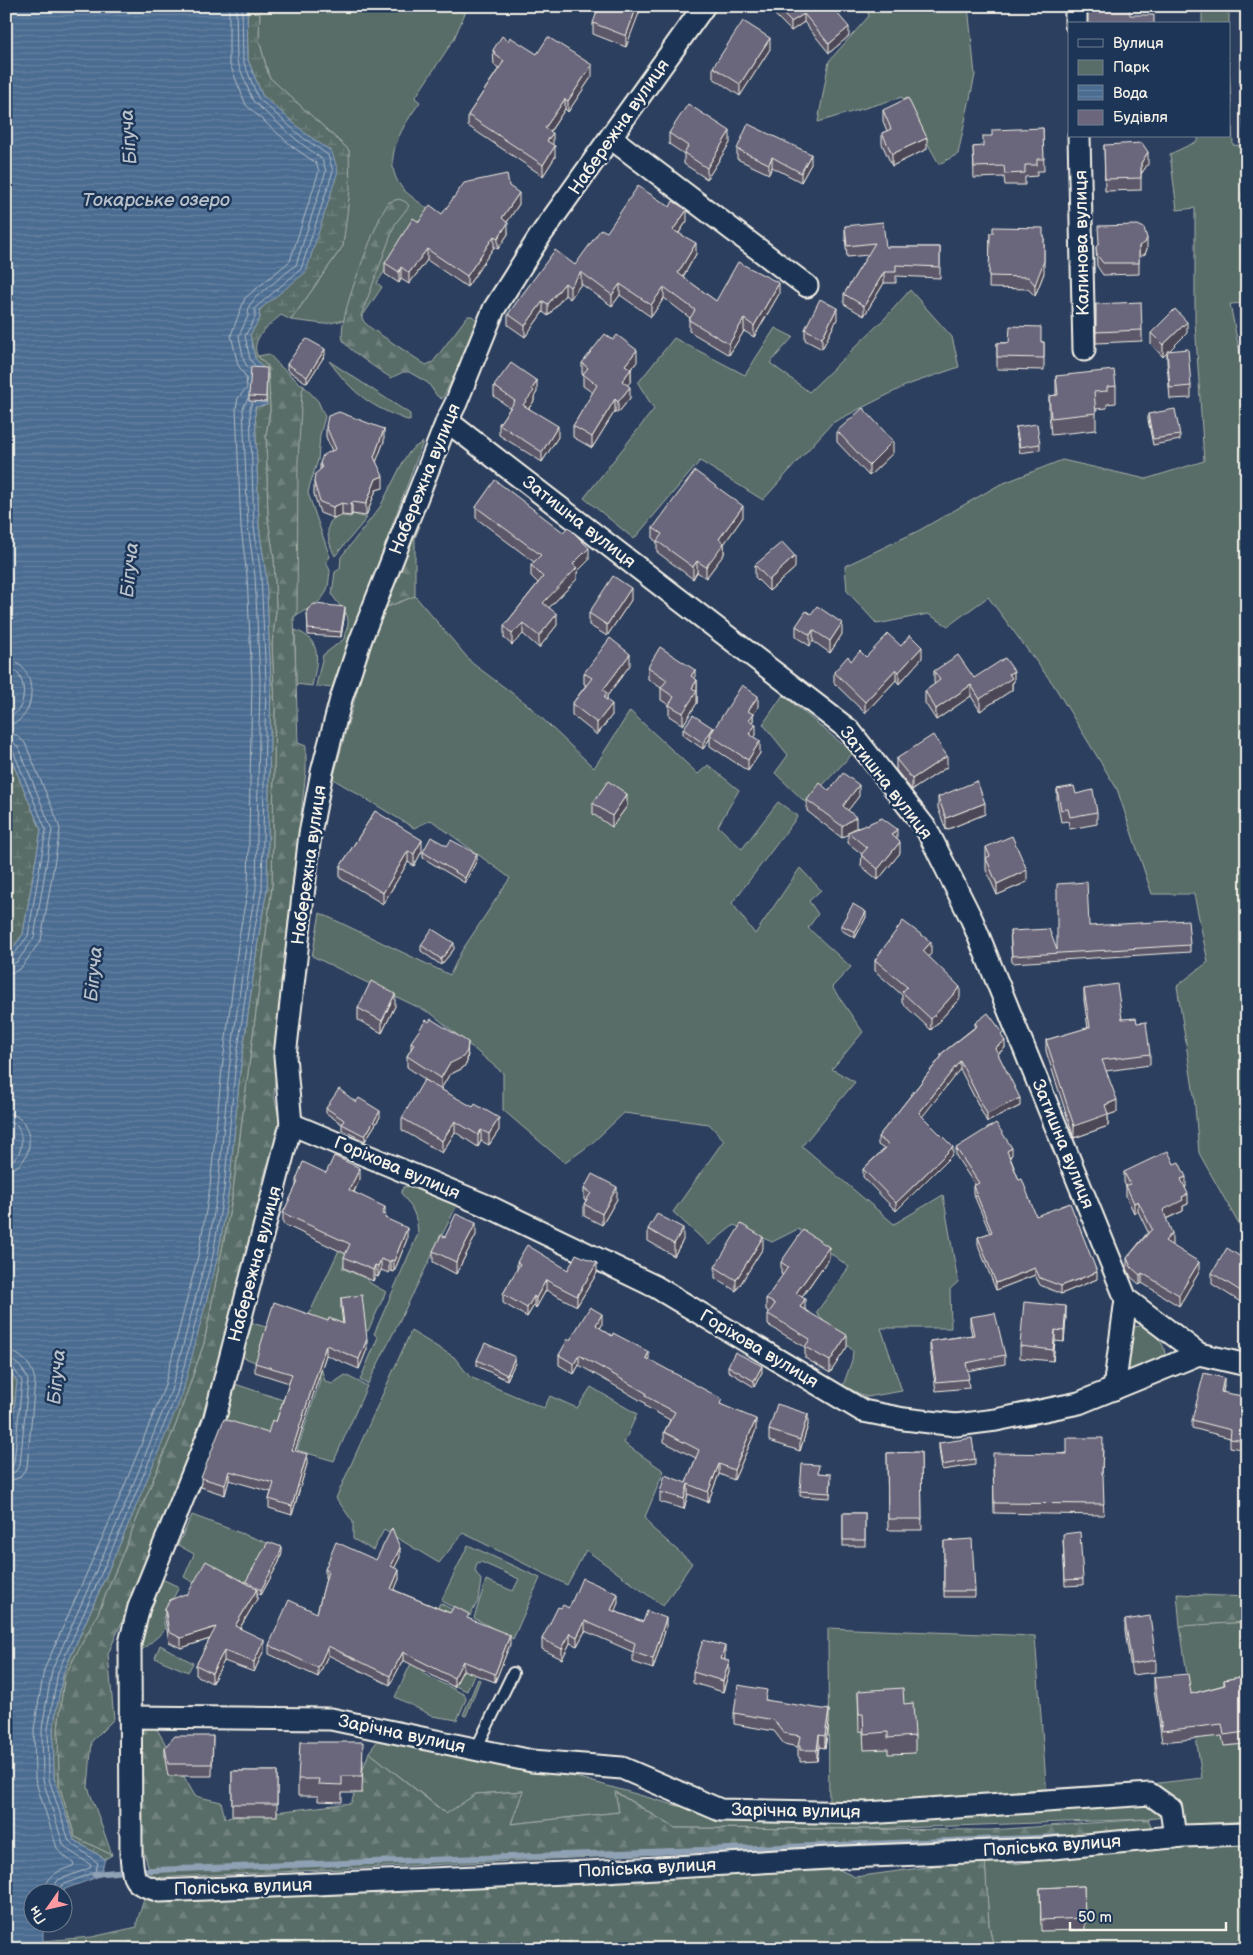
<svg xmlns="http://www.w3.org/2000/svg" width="1253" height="1955" viewBox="0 0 1253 1955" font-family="'Balsamiq Sans',sans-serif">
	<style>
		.green { fill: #596d68; stroke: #a6afa8 }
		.forest { fill: url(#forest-firs); stroke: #a6afa8 }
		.wetland { fill: url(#wetland-marsh); stroke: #a6afa8 }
		.water { fill: url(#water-rules); stroke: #8fa1b4 }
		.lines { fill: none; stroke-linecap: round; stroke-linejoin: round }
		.shore { stroke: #b0bcc5; stroke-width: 1 }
		.stream { stroke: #8fa1b4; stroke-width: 6 }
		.service-casing { stroke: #f4f1e8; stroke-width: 14 }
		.minor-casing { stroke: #f4f1e8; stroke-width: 25 }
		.service { stroke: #1d3557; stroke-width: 10 }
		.minor { stroke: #1d3557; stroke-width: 21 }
		.wall { fill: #5c586a; stroke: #f4f1e8 }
		.shaded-wall { fill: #4b4756; stroke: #f4f1e8 }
		.building { fill: #6b667b; stroke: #f4f1e8 }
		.labels { text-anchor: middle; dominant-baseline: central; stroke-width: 5; stroke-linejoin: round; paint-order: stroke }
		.street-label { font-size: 18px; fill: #f4f1e8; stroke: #1d3557 }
		.water-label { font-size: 19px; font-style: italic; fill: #b9c2ca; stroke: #1d3557 }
	</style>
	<defs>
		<pattern id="forest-firs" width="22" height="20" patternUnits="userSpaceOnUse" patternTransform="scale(1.25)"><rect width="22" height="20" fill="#596d68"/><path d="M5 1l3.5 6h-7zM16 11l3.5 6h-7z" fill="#71827e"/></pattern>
		<pattern id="wetland-marsh" width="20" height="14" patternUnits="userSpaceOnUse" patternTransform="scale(1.25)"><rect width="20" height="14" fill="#596d68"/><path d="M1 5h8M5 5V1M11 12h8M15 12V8" fill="none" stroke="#71827e"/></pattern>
		<pattern id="water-rules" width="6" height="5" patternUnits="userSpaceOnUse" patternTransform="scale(1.25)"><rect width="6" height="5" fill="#4b6c91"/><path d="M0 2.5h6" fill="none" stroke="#6681a0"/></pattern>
	</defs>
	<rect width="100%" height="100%" fill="#2d3f5e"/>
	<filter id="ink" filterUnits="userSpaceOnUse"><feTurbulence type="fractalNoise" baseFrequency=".02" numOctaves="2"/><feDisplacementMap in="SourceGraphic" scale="10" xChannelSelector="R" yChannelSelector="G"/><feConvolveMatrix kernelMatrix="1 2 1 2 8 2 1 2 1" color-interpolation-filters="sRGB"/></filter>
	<g filter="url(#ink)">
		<g class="green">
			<path d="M260,6H468L454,39L415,98L420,102C404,125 379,159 402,188C408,195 424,205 432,213L413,227L377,283L382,287L362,317L324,324L291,320L343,246L349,150L269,77L259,40Z"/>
			<polygon points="865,6 968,6 975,75 958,154 939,164 902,97 818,122 829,61 869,16"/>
			<rect x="1202" y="6" width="27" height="18"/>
			<polygon points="1229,62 1233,145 1247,146 1247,194 1241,194 1247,231 1247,303 1230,304 1242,364 1247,364 1247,1239 1199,1153 1194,1095 1177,986 1208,962 1194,894 1152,894 1117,789 1053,684 988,597 948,626 928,614 877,624 847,591 845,566 918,531 999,485 1062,460 1146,479 1204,461 1195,321 1195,208 1177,210 1170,154 1198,141 1198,136 1229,136"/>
			<polygon points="910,290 952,337 959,367 907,385 832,423 763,500 700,461 634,539 584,498 654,409 638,383 674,338 745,375 775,328 793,337 770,363 809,392 886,317"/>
			<path d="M329,361L410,414V421C371,407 354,395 329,361Z"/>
			<path d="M301,383L318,401L325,417L320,435L318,460L310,484L308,493L330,557C324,563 328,564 330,571C330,572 329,578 329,579C328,601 312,607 294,616L293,557Z"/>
			<path d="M423,442L332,688L316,686L323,655L344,639C344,632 348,629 348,623C349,611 337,605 332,594L335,572L340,569L341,557L380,507L405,458L412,449Z"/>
			<path d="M353,514L367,518L335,556C325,537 322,511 351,517Z"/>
			<polygon points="415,596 472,663 528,705 594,768 630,711 698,774 708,765 739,790 718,826 742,849 778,802 798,816 732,903 755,934 800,868 821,890 809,901 818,914 808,928 851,967 832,987 863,1032 832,1069 855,1082 802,1146 894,1224 943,1195 958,1282 950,1289 951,1328 881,1328 902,1391 867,1397 843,1386 852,1360 853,1351 816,1313 849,1267 798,1229 772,1242 734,1225 709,1245 673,1212 724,1140 709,1124 624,1113 591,1144 565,1163 503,1110 503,1073 432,1014 312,956 320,913 450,975 461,952 510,878 431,820 414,828 333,779 379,610"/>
			<path d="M295,630C324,640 317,663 312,686L296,684Z"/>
			<polygon points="783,695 853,753 806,803 775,773 788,755 763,724"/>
			<path d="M410,1186L457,1205L368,1384L360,1380L378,1337L374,1334L418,1234C417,1215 413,1208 401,1193L403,1187Z"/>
			<polygon points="359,1207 367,1211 342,1268 367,1279 370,1283 386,1292 368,1331 362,1329 317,1354 325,1381 332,1384 345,1375 367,1386 334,1461 297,1450 320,1381 306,1321"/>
			<polygon points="252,1323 269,1328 258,1363 242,1357"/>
			<path d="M1141,1326C1155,1334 1170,1345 1163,1363L1134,1374L1126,1371L1132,1327Z"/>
			<polygon points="411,1331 454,1357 470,1377 544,1408 550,1396 577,1408 591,1387 637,1414 624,1443 664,1471 645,1517 652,1528 692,1563 663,1606 586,1550 567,1585 463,1533 439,1563 384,1530 373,1550 353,1539 353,1522 336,1498"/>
			<polygon points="235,1384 286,1401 284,1409 306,1416 302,1428 268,1441 223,1427"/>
			<polygon points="192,1515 270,1544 246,1585 196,1584 184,1577 194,1554 178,1545"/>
			<polygon points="468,1545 540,1578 513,1639 474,1618 486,1580 513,1591 519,1579 481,1562 477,1563 475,1571 481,1580 478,1601 470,1616 441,1601"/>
			<path d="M162,1579L179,1587L163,1618L165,1629C158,1638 149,1643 141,1651L140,1629Z"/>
			<polygon points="440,1603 453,1610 422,1673 465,1695 466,1699 457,1720 433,1716 395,1697"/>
			<polygon points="1247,1622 1247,1821 1182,1825 1179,1815 1148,1819 870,1829 675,1828 616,1792 619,1812 511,1824 523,1791 476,1794 447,1814 369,1752 379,1739 492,1758 583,1779 678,1806 829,1825 828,1628 1035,1636 1047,1796 1202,1778 1180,1626"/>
			<polygon points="160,1645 193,1663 188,1672 155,1658"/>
			<polygon points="469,1659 478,1665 467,1691 455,1686"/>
			<polygon points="478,1679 480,1680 466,1716 463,1715"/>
			<polygon points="1247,1841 1247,1949 994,1949 989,1925 985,1859 1014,1864 1128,1850"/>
		</g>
		<g class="forest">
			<path d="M399,199L406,202L409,206L395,224L361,316L364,322L372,329L426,365L433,362L466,318L468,316H472L478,321L469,348L442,399L437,396L428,383L409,372H403L391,378C381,371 347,350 343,340C336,321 372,237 381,215L389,202Z"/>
			<polygon points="269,354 280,366 304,387 302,391 298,461 297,615 294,617 298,743 306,746 306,772 287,931 274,1095 281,1128 261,1185 260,1225 211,1405 167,1517 108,1654 114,1719 92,1741 88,1787 112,1855 75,1837 59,1785 58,1729 64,1677 98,1613 176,1424 204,1343 232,1198 272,886 275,708 272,644 276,610 274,558 268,520 266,435 270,410 268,367 258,356"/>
			<polygon points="411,525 420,526 415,538 415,596 379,610"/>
			<polygon points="1177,1594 1247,1597 1247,1622 1180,1626"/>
			<polygon points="154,1724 195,1796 221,1802 225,1818 351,1803 369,1752 446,1814 476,1794 523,1791 511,1824 619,1812 615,1792 675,1828 991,1830 1148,1819 1151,1826 1146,1835 876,1849 849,1845 152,1878 127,1801 135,1734"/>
			<polygon points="985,1859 989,1925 994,1949 42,1949 42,1941 92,1937 137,1927 137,1922 145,1895 840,1870 855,1877"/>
		</g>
		<g class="wetland">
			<path d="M247,6H260L259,40L269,77L349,150L350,190L343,246L291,320L281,315C271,324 250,338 257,355C259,359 265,363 268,367L270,410L266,435L268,520L274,558L276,610L272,644L275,708L272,886L232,1198L204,1343L176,1424L98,1613L64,1677L58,1729L59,1785L75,1837L112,1855L105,1859L74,1840L54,1778L53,1729L63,1674L132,1516L142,1489L218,1256L229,1189L240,1072L259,934L267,889L271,681L266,575L259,527L255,407L267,405L265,370L255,358L250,335L260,318L259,311L264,306L332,152L305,133L262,95L248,60Z"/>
			<polygon points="6,674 13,690 6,714"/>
			<polygon points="6,747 41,830 23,934 6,958"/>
			<polygon points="6,1367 17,1381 6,1487"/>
		</g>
		<polygon class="water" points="6,6 247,6 248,60 262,95 305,133 332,152 338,171 306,272 259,310 260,318 250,335 255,358 265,370 267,405 255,407 259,527 266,575 271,681 267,889 259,934 240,1072 229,1189 218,1256 182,1395 132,1516 63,1674 53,1729 54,1778 74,1840 105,1859 100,1876 65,1889 63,1893 32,1892 32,1922 48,1923 43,1932 43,1949 6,1949 6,1487 17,1381 6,1367 6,1172 10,1136 6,1127 6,958 23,934 41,830 6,747 6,714 13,690 6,674"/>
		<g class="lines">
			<g class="shore">
				<polyline points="236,6 237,61 253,101 298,141 322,159 326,171 296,265 256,297 249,306 248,316 239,336 244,361 249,369"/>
				<polyline points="242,6 243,60 258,98 302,137 328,155 333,171 301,269 255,308 255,318 245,336 250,359 255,366"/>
				<path d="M6,660C40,661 39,724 6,725"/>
				<path d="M6,667C30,669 29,716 6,717"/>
				<polyline points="6,733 16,735 25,743 58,822 60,830 41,940 21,968 14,972 6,973"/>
				<polyline points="6,741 14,743 19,748 52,830 34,938 17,962 6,966"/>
				<polyline points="6,747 13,751 46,830 28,936 12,957 6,959"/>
				<path d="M6,1113C37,1115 37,1168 6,1170"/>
				<path d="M6,1121L17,1125C24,1136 24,1161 6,1162"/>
				<path d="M6,1351C21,1352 33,1366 35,1381L27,1467L19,1478L6,1482"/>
				<path d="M6,1359C17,1360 25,1371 28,1381L20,1465L15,1472L6,1474"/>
				<polyline points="6,1365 12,1366 22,1381 14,1463 11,1467 6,1468"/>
				<path d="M44,1892C47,1875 58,1871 73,1866L74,1864L62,1854L57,1848L35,1779L34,1729L44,1670L115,1509L164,1388L199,1252L210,1187L222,1069L240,931L248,888L252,681L247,576L241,528L236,408L238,398L247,388L246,377L238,365L231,335L245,298L290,261L319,171L316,163L293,147L246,105L229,62V6"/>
				<polyline points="51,1892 58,1880 90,1868 91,1865 67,1849 63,1844 43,1780 42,1728 52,1670 122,1512 171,1391 207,1254 218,1188 229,1070 248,932 256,888 260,681 255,576 248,527 243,408 248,398"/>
				<polyline points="58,1892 62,1885 95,1872 98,1863 69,1841 49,1779 48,1729 58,1672 127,1515 177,1393 213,1255 224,1189 235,1071 254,933 262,889 266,681 261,575 254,527 250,408 252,403"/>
			</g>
			<polyline class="stream" points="94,1874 127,1871 1061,1837"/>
			<defs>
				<polyline id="service" points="476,1749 513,1673"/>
				<g id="minor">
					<path d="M704,6L540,236L494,309L456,403L447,421L361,639L341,699L322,772L310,834L285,1056L291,1124L214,1421L139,1607L130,1643L131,1855C134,1883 132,1882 160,1891L587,1872L846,1857L1042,1849L1183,1836L1247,1834"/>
					<polyline points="1076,6 1076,24"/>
					<polyline points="1079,136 1084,350"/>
					<polyline points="611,138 807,286"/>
					<polyline points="447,421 849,730 927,830 972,920 1126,1299 1199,1354"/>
					<polyline points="291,1124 492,1208 656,1287 863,1411 904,1419 956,1425 996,1420 1079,1403 1199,1354 1247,1365"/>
					<polyline points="1114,1389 1126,1299"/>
					<polyline points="130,1717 331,1719 532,1761 622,1768 720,1810 867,1813 1150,1794 1171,1809 1175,1837"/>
				</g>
			</defs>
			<use href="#service" class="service-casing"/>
			<use href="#minor" class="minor-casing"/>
			<use href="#service" class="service"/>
			<use href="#minor" class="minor"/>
		</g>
		<g class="wall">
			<polygon points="641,6 626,47 593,34 593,23"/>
			<polygon points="766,6 843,6 836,12 849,36 829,53 804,22 791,31"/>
			<polygon points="1161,6 1192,6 1192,11 1161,8"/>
			<polygon points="1240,6 1247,6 1247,33 1243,33"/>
			<polygon points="508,41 537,54 592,76 568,112 565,109 550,132 555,157 543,176 468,126 468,115 499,68 494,65 493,50"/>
			<polygon points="770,49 740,96 713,78 713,67"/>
			<polygon points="1247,77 1247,129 1244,129 1241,90 1241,78"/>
			<polygon points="883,110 927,149 892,166 882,144 882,133 887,131 883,121"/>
			<polygon points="1043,128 1044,171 1037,171 1037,176 1025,177 1025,185 1005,185 1004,177 974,178 973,147 983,146 992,136"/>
			<polygon points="669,133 730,143 707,179 684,164 684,154 669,144"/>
			<polygon points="1104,145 1148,164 1141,174 1141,190 1105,191"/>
			<polygon points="737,149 811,164 801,182 772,167 769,174 737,159"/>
			<polygon points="509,186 519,204 507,222 508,234 498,249 494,247 467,287 427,260 409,284 401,279 399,283 385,274 385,263 419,222 442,214"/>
			<polygon points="687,221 679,233 696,254 683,277 716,301 779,294 754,337 744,331 729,355 689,331 689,320 690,318 664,298 651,317 620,295 612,306 581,284 570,299 565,295 548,316 543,312 525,337 508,325 508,314 575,265 607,232"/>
			<polygon points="845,226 886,247 940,247 940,278 896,276 896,283 884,283 864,316 844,304 844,294 868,255 847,257 845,237"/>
			<polygon points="990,233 1044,273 1035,296 1028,289 989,288"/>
			<polygon points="1096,247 1147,249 1145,254 1139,257 1139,274 1103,275 1097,266"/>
			<polygon points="1096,304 1142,330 1142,341 1096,343"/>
			<polygon points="837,319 822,349 805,340 805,329"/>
			<polygon points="1151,333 1187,333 1169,351 1191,386 1191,398 1170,399 1167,362 1167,353 1163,357 1151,344"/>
			<polygon points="1044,342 1044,370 997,369 997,343"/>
			<polygon points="325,355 307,383 287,370 287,364"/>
			<polygon points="637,362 631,369 631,381 627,385 630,398 618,413 615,411 592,448 573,437 573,426 593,393 583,386 583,375 582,374 582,363"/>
			<polygon points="267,374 266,402 249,401 249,396"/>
			<polygon points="1056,376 1116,386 1116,403 1107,404 1107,408 1096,409 1096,430 1051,435 1049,413 1049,396 1056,395"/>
			<polygon points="494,386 537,392 534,397 534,401 529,408 558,437 542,462 499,435 499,424 510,408 494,396"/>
			<polygon points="1148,414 1180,435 1180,440 1153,445 1148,420"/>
			<polygon points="326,426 384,441 376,462 383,488 376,490 366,516 352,514 351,516 342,515 333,518 320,513 314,494 314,482 320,470 320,463 332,451 326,437"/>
			<polygon points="1016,427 1040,444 1040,450 1020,453 1016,433"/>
			<polygon points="837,431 893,453 869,476 837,442"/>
			<polygon points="476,507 589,560 577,572 577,579 549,608 557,625 539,648 523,634 512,645 504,638 504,626 538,583 531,576 531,565 534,562 476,518"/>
			<polygon points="743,517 724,544 724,554 706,578 697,572 693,579 657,552 657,542 653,539 653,528"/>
			<polygon points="755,565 795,568 769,591 755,577"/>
			<polygon points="631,600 607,636 589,625 589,613"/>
			<polygon points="307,610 345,613 341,637 308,635"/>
			<polygon points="796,626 842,634 830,653 813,641 810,646 796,637"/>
			<polygon points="901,646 922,658 899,684 896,680 865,713 834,683 834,672 851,661 866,657"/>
			<polygon points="630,665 607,696 607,700 612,715 597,735 572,715 572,704 586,685 584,684 584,673"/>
			<polygon points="648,667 695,679 697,680 697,703 683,725 669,716 669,705 661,700 661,688 648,679"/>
			<polygon points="934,671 974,678 1014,682 1012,683 1012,690 980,711 971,696 936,720 925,703 925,691 935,684 934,683"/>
			<polygon points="758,707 753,715 753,722 756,735 754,737 760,753 748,771 710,746 710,738 703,749 683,735 683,729 713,731"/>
			<polygon points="896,759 947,767 912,790 896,770"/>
			<polygon points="1057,789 1076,794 1097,812 1097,824 1070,829 1068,821 1061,822 1057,801"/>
			<polygon points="829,791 859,796 848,810 856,828 868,826 897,839 900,853 878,880 861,866 862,854 848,843 848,834 842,838 807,811 807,800"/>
			<polygon points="938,797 985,814 946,830 938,808"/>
			<polygon points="593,803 627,806 612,827 593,814"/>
			<polygon points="375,811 422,851 414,866 408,862 383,904 340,878 340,867"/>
			<polygon points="986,847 1027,882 997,895 986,870"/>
			<polygon points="423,852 477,860 465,883 423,858"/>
			<polygon points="866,917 855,938 841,930 841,925"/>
			<polygon points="1089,926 1190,945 1190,952 1012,963 1010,931 1057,950"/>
			<polygon points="421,945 454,949 441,965 421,951"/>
			<polygon points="931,954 928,957 960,998 931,1030 902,1003 902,995 875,971 875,960"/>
			<polygon points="1084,989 1122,1019 1137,1023 1150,1054 1150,1065 1106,1071 1117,1112 1108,1115 1108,1126 1074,1138 1046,1051 1046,1040 1088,1028 1084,1000"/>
			<polygon points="395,1006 382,1033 358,1020 358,1008"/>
			<polygon points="975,1023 1003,1039 1005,1048 998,1054 1020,1106 987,1122 960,1069 922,1116 953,1154 896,1211 863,1177 863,1169 884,1149 878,1145 878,1137 941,1057 941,1054 975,1027"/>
			<polygon points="411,1042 468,1054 467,1062 463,1068 449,1075 441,1089 499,1130 489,1145 481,1141 478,1147 455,1132 442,1153 402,1130 402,1118 433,1085 407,1067 407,1056 411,1049"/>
			<polygon points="356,1102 380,1117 365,1141 342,1130 342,1124 326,1113 326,1108"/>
			<polygon points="956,1148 1012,1155 1010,1157 1019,1180 1036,1216 1097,1279 1061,1294 1040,1285 1035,1275 996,1290 978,1245 978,1237 990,1233 973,1193 973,1186 975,1185 956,1156"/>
			<polygon points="1174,1164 1186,1187 1185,1187 1188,1204 1183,1206 1183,1211 1166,1219 1172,1244 1171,1245 1199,1272 1179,1306 1142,1283 1140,1285 1131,1277 1127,1268 1127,1258 1148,1232 1138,1211 1134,1213 1126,1196 1126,1187 1124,1182 1124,1172"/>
			<polygon points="326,1173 360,1179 354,1192 385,1215 386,1218 407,1239 394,1272 391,1271 389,1273 381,1270 378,1277 375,1276 373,1281 344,1268 344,1257 346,1254 283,1224 283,1213 296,1187 296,1180"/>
			<polygon points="584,1189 617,1199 602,1225 584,1216 584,1204 586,1201 584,1200"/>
			<polygon points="648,1229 683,1240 674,1256 648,1241"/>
			<polygon points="476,1235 456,1274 433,1262 433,1251 445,1237"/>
			<polygon points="763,1248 736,1291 715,1278 715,1267"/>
			<polygon points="829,1258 802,1297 805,1310 847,1347 830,1373 805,1358 805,1347 768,1325 768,1314 769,1312 766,1310 766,1299 783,1275 781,1274 781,1262"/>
			<polygon points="1247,1261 1247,1306 1212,1284 1212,1273"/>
			<polygon points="517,1262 568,1270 597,1273 577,1306 546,1290 536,1308 534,1305 527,1317 503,1303 503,1294 517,1269"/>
			<polygon points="341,1298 367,1349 359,1369 326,1355 295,1451 307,1464 292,1515 269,1508 269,1499 271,1492 229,1480 225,1495 201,1487 201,1478 268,1433 276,1422 289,1383 255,1372 255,1363 328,1321 343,1324 341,1308"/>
			<polygon points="970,1317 1005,1355 1005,1364 967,1371 969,1388 936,1391 930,1350 930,1341 972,1335 970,1326"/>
			<polygon points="1066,1317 1064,1342 1055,1341 1053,1361 1020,1358 1020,1346"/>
			<polygon points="602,1325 600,1328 649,1360 722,1405 756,1430 734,1480 719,1474 708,1502 688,1494 684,1509 660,1502 660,1492 686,1483 696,1458 664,1442 664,1432 670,1420 645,1406 645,1403 579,1365 574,1374 559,1365 559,1355 570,1340"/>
			<polygon points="477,1360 515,1363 507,1380 477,1366"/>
			<polygon points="728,1366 762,1372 754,1387 728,1371"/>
			<polygon points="1224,1386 1223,1393 1247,1397 1247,1450 1230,1447 1230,1438 1192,1428 1192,1420"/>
			<polygon points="808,1425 800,1451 769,1441 769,1430"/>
			<polygon points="939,1443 975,1459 975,1465 942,1470 939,1449"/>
			<polygon points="1103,1448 1102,1474 1104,1515 994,1513 993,1463"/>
			<polygon points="921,1452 922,1530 888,1530 887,1453"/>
			<polygon points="819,1473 831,1480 830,1498 800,1496 800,1491"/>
			<rect x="843" y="1513" width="22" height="33"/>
			<polygon points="1063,1539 1083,1579 1083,1585 1065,1586"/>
			<polygon points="944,1541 975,1591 975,1597 944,1597"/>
			<polygon points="282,1553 279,1562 261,1595 257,1593 257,1599 240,1628 264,1650 254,1672 224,1661 212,1683 196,1675 196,1665 210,1639 181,1648 169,1642 165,1618 165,1608 187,1595 246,1583 246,1581"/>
			<polygon points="400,1557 394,1568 399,1579 394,1590 450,1613 469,1619 510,1644 495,1682 463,1670 454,1687 403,1660 390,1685 328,1655 318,1677 269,1654 269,1645 317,1613 326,1579 325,1578 325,1569"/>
			<polygon points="618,1603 614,1611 643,1622 666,1628 653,1669 633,1662 633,1652 585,1631 577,1646 570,1643 562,1659 542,1649 542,1639 561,1608"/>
			<polygon points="1125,1620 1156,1660 1156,1672 1132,1675 1125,1631"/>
			<polygon points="725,1658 724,1660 729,1672 723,1692 693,1683 693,1672"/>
			<polygon points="1247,1676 1247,1737 1245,1737 1245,1744 1224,1746 1222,1736 1162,1742 1154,1689 1154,1677 1191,1694 1224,1685 1224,1680"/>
			<polygon points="858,1691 904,1704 915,1736 915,1753 888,1754 888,1749 864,1750 863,1731 859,1731"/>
			<polygon points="767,1700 829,1722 825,1748 819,1747 817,1761 800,1762 800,1758 798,1757 798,1747 784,1744 774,1731 734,1724 734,1713"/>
			<polygon points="213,1736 212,1776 168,1776 165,1759 165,1747"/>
			<polygon points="363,1759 362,1793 342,1793 342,1802 318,1801 318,1796 298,1796 298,1779"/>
			<rect x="232" y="1771" width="45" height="45"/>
			<polygon points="1084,1886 1085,1930 1041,1931 1040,1888"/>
		</g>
		<g class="shaded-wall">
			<polygon points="637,6 641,6 641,8 626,47 626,36"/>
			<polygon points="831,6 843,6 831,15"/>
			<polygon points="804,14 804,22 791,31 791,22"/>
			<polygon points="849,27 849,36 829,53 829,44"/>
			<polygon points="770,38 770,49 740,96 740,84"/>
			<polygon points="592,65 592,76 568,112 568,101"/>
			<polygon points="565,99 565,109 545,139 545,128"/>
			<polygon points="730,131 730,143 707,179 707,168"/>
			<polygon points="553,133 553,144 547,152 547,141"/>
			<polygon points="927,138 927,149 892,166 892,154"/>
			<polygon points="555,146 555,157 543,176 543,165"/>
			<polygon points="1148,152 1148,164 1141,174 1141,163"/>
			<polygon points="811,154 811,164 801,182 801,173"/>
			<polygon points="772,157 772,167 769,174 769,164"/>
			<polygon points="519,193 519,204 502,230 502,218"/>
			<polygon points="687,210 687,221 673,241 673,230"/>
			<polygon points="508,223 508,234 498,249 498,238"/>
			<polygon points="494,236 494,247 467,287 467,276"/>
			<polygon points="1044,236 1044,273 1035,296 1035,285"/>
			<polygon points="1147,238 1147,249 1145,254 1139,257 1139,246"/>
			<polygon points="696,243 696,254 678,285 678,273"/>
			<polygon points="427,249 427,260 409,284 409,273"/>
			<polygon points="401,267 401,279 399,283 399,272"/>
			<polygon points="581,272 581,284 570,299 570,287"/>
			<polygon points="884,272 884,283 864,316 864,306"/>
			<polygon points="565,283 565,295 548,316 548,304"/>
			<polygon points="779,283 779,294 754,337 754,326"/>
			<polygon points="620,284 620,295 612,306 612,295"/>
			<polygon points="664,287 664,298 651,317 651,305"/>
			<polygon points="543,301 543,312 525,337 525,326"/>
			<polygon points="837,308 837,319 822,349 822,338"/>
			<polygon points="744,319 744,331 729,355 729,344"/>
			<polygon points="1187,322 1187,333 1163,357 1163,345"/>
			<polygon points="325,349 325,355 307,383 307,377"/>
			<polygon points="637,350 637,362 625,376 625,365"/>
			<polygon points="631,369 631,381 622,392 622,381"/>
			<polygon points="537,381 537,392 534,397 534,401 523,416 523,405 532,389"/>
			<polygon points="630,387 630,398 618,413 618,402"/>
			<polygon points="615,399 615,411 592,448 592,437"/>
			<polygon points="558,426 558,437 542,462 542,452"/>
			<polygon points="384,429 384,441 374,468 374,457"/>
			<polygon points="893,441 893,453 869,476 869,465"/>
			<polygon points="383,476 383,488 376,490 366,516 366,504 376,479"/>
			<polygon points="352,502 352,514 351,516 351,505"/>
			<polygon points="342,503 342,515 333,518 333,507"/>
			<polygon points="743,506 743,517 724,544 724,554 706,578 706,567 719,539"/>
			<polygon points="589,548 589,560 577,572 577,579 543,614 543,603 573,564"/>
			<polygon points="795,556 795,568 769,591 769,580"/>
			<polygon points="697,561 697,572 693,579 693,567"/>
			<polygon points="631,588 631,600 607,636 607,625"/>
			<polygon points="345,607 345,613 341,637 341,632"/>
			<polygon points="557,614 557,625 539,648 539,636"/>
			<polygon points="523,623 523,634 512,645 512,634"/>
			<polygon points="842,623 842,634 830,653 830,641"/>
			<polygon points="813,630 813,641 810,646 810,635"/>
			<polygon points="922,647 922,658 899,684 899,672"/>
			<polygon points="630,654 630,665 607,696 607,705 604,709 603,690"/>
			<polygon points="896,669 896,680 865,713 865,702"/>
			<polygon points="695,670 695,681 691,676"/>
			<polygon points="1014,671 1014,682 1012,683 1012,690 980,711 980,699"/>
			<polygon points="697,680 697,703 683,725 683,713 692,688"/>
			<polygon points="971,685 971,696 936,720 936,709"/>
			<polygon points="758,696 758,707 753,715 753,726 749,731 748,711"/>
			<polygon points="612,704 612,715 597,735 597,723"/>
			<polygon points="756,724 756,735 749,745 749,734"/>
			<polygon points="713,728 713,734 710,735 710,738 703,749 703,743"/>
			<polygon points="760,741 760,753 748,771 748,760"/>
			<polygon points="947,756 947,767 912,790 912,779"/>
			<polygon points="859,785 859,796 843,817 843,806"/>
			<polygon points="627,794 627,806 612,827 612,816"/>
			<polygon points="985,803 985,814 946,830 946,818"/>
			<polygon points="856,817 856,828 848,832 848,834 842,838 842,826"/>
			<polygon points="897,829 897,841 892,835"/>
			<polygon points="422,840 422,851 414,866 414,854"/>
			<polygon points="900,842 900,853 878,880 878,869"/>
			<polygon points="408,851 408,862 383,904 383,893"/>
			<polygon points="477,854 477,860 465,883 465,878"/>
			<polygon points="1027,870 1027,882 997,895 997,884"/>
			<polygon points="866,912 866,917 855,938 855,932"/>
			<polygon points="931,942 931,954 923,963 923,951"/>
			<polygon points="454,943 454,949 441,965 441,959"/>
			<polygon points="960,987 960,998 931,1030 931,1019"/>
			<polygon points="395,994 395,1006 382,1033 382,1021"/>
			<polygon points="1005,1041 1005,1048 995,1056 995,1048"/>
			<polygon points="468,1042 467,1062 463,1068 449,1075 441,1089 441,1078 449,1064"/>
			<polygon points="960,1061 960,1069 919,1121 919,1113"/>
			<polygon points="1020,1098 1020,1106 987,1122 987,1114"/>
			<polygon points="1117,1100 1117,1112 1108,1115 1108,1126 1074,1138 1074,1126 1105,1105"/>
			<polygon points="380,1111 380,1117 365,1141 365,1136"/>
			<polygon points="499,1118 499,1130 489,1145 489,1134"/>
			<polygon points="455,1121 455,1132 442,1153 442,1141"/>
			<polygon points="481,1130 481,1141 478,1147 478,1135"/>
			<polygon points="953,1147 953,1154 896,1211 896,1203"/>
			<polygon points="1012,1148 1012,1155 1007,1158 1007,1151"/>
			<polygon points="360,1168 360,1179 349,1201 349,1190"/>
			<polygon points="1186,1177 1186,1187 1181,1189 1181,1179"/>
			<polygon points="617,1187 617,1199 602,1225 602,1214"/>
			<polygon points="1188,1194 1188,1204 1183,1206 1183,1211 1163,1220 1163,1210 1182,1197"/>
			<polygon points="1138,1201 1138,1211 1134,1213 1134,1203"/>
			<polygon points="385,1207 385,1218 382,1214"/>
			<polygon points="476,1223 476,1235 456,1274 456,1262"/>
			<polygon points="407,1228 407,1239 394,1272 394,1261"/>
			<polygon points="683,1228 683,1240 674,1256 674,1244"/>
			<polygon points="1172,1233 1172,1244 1165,1252 1165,1241"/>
			<polygon points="763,1237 763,1248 736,1291 736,1280"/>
			<polygon points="829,1247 829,1258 796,1305 796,1293"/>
			<polygon points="381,1259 381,1270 378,1277 378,1266"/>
			<polygon points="391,1260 391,1271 389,1273 389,1262"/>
			<polygon points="1199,1262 1199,1272 1179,1306 1179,1295"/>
			<polygon points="597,1263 597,1273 577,1306 577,1296"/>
			<polygon points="375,1265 375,1276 373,1281 373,1270"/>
			<polygon points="1035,1268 1035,1275 996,1290 996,1283"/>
			<polygon points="1097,1272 1097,1279 1061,1294 1061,1286"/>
			<polygon points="1142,1273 1142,1283 1140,1285 1140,1275"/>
			<polygon points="546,1280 546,1290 536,1308 536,1298"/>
			<polygon points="534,1296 534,1305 527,1317 527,1308"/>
			<polygon points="805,1299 805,1310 800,1307"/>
			<polygon points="1066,1306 1066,1317 1064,1342 1064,1331"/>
			<polygon points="602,1314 602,1325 596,1335 596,1325"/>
			<polygon points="1055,1330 1055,1341 1053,1361 1053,1350"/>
			<polygon points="847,1335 847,1347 830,1373 830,1361"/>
			<polygon points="367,1339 367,1349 359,1369 359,1359"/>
			<polygon points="326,1345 326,1355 292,1460 292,1450"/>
			<polygon points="649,1352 649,1362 646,1358"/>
			<polygon points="579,1355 579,1365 574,1374 574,1364"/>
			<polygon points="515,1357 515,1363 507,1380 507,1375"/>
			<polygon points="762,1366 762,1372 754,1387 754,1381"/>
			<polygon points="1224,1378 1224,1386 1221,1401 1221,1392"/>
			<polygon points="808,1414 808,1425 800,1451 800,1440"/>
			<polygon points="756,1419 756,1430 734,1480 734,1470"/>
			<polygon points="307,1454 307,1464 292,1515 292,1506"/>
			<polygon points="719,1464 719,1474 708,1502 708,1492"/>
			<polygon points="229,1471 229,1480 225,1495 225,1485"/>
			<polygon points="688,1484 688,1494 684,1509 684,1499"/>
			<polygon points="282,1547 282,1553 279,1562 261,1595 261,1590"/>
			<polygon points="400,1548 400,1557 391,1575 391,1566"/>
			<polygon points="399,1570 399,1579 391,1598 391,1589"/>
			<polygon points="257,1589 257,1599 235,1636 235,1626"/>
			<polygon points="618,1594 618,1603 611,1620 611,1610"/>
			<polygon points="666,1618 666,1628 653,1669 653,1659"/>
			<polygon points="585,1621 585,1631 577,1646 577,1637"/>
			<polygon points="216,1627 216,1637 181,1648 181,1638"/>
			<polygon points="570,1633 570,1643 562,1659 562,1649"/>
			<polygon points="510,1635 510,1644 495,1682 495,1674"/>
			<polygon points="264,1640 264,1650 254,1672 254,1662"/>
			<polygon points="328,1646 328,1655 318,1677 318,1668"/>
			<polygon points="725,1646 725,1658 721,1670 721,1659"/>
			<polygon points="224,1651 224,1661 212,1683 212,1673"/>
			<polygon points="403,1652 403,1660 390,1685 390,1676"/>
			<polygon points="463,1661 463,1670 454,1687 454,1678"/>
			<polygon points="729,1661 729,1672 723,1692 723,1681"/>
			<polygon points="829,1710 829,1722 825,1748 825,1736"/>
			<polygon points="819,1735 819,1747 817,1761 817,1750"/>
		</g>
		<g class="building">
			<polygon points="599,6 637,6 626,36 593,23"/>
			<polygon points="775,6 831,6 849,27 829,44 804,14 791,22"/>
			<polygon points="1103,6 1129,6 1130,15 1154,15 1154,24 1088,24 1088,7 1103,7"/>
			<polygon points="1241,6 1247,6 1247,21 1243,22"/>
			<polygon points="743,21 770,38 740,84 713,67"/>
			<polygon points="502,36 508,41 510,37 537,54 548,37 592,65 568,101 565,99 545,128 553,133 547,141 555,146 543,165 468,115 504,61 494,54 495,52 493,50"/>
			<polygon points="1247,77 1247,117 1244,117 1241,78"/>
			<polygon points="908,98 927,138 892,154 882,133 891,129 883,110"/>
			<polygon points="688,104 730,131 707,168 684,153 688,146 669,133"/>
			<polygon points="748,124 811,154 801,173 772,157 769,164 737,149"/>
			<polygon points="1043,128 1044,159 1037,159 1037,165 1025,165 1025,173 1005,174 1004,166 974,167 973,147 983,146 983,136 992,136 992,130"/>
			<polygon points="1142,143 1148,152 1141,163 1141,178 1105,179 1104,145"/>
			<polygon points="507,174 509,186 519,193 502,218 508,223 498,238 494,236 467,276 427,249 409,273 401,267 399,272 385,263 413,218 419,222 430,205 442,214 464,183"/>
			<polygon points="638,186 670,207 673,201 687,210 673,230 696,243 678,273 716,301 738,262 779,283 754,326 744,319 729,344 689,320 695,310 664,287 651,305 620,284 612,295 581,272 570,287 565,283 548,304 543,301 525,326 508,314 555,250 575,265 601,229 607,232"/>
			<polygon points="883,222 886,247 940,247 940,267 896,265 896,272 884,272 864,306 844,294 875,243 847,246 845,226"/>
			<polygon points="1138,225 1144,228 1147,238 1145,243 1139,246 1139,263 1103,263 1097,255 1096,247 1099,243 1098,226"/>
			<polygon points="993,227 1043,228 1043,235 1044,236 1044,261 1035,285 1028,277 989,276 990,233 993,233"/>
			<polygon points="820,299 837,308 822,338 805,329"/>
			<polygon points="1141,302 1142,330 1096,332 1096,304"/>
			<polygon points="1175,309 1187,322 1163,345 1151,333"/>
			<polygon points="1010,326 1041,327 1041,342 1044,342 1044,358 997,357 997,343 1009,343"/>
			<polygon points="605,334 613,340 617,335 637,350 625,365 631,369 622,381 630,387 618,402 615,399 592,437 573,426 597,385 583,374 588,368 582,363"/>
			<polygon points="307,339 325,349 307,377 287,364 302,343"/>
			<polygon points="1188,349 1191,386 1170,388 1167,351"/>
			<polygon points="511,363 537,381 532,389 534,391 523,405 558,426 542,452 499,424 515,401 494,386"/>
			<polygon points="251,367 267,368 266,397 249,396"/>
			<polygon points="1114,370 1116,386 1107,387 1107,391 1094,392 1096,413 1051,418 1049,396 1058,395 1056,376"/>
			<polygon points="863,408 893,441 869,465 837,431"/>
			<polygon points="1175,409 1180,435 1153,439 1148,414"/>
			<polygon points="339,412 384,429 374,457 383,476 376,479 366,504 352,502 351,505 342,503 333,507 320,502 314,482 315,474 322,468 320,463 323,455 336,449 326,426 328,416"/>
			<polygon points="1037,424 1040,444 1020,447 1016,427"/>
			<polygon points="695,471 743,506 719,539 724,543 706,567 697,561 693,567 657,541 662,534 653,528"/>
			<polygon points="495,480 563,532 568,527 589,548 573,564 577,568 543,603 557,614 539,636 523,623 512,634 504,626 543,577 531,565 541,555 476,507"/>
			<polygon points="782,542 795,556 769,580 755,565"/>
			<polygon points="613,576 631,588 607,625 589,613"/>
			<polygon points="314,604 345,607 341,632 308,629 307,610"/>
			<polygon points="817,606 842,623 830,641 813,630 810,635 796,626 806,611 811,614"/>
			<polygon points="888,634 901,646 910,635 922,647 899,672 896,669 865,702 834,672 848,656 851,661 860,651 866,657"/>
			<polygon points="610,638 630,654 603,690 607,693 604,698 612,704 597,723 572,704 592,678 584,673"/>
			<polygon points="660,647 695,670 691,676 697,680 692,688 697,691 683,713 669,705 674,697 661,688 667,680 648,667"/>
			<polygon points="958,655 974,678 1005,658 1014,671 1009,674 1012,678 980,699 971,685 936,709 925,691 940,680 934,671"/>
			<polygon points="742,685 758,696 748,711 753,714 749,720 756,724 749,734 760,741 748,760 710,735"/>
			<polygon points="693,715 713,728 703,743 683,729"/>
			<polygon points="933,735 947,756 912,779 896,759"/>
			<polygon points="843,773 859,785 843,806 856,817 842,826 807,800 820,783 829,791"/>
			<polygon points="608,781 627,794 612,816 593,803"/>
			<polygon points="977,781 985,803 946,818 938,797"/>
			<polygon points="1074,786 1076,794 1093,790 1097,812 1070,817 1068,809 1061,810 1057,789"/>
			<polygon points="375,811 422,840 414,854 408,851 383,893 340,867"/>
			<polygon points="882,818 897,829 892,835 900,842 878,869 861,855 867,848 848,832 866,825 868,826 870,823"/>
			<polygon points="1012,836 1027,870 997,884 986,858 990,856 986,847"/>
			<polygon points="431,837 447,846 451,840 477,854 465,878 423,852"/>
			<polygon points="1087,882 1089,926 1188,920 1190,945 1012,956 1010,931 1049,929 1057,950 1057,884"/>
			<polygon points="853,904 866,912 855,932 841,925"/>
			<polygon points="903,921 931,942 923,951 960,987 931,1019 902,992 907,987 875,960"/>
			<polygon points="432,929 454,943 441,959 421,945"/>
			<polygon points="371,981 395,994 382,1021 358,1008"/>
			<polygon points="1117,984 1122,1019 1136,1018 1137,1023 1146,1022 1150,1054 1102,1060 1117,1100 1105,1105 1108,1114 1074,1126 1046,1040 1090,1027 1084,989"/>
			<polygon points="988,1013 1003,1033 1001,1035 1005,1041 995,1048 1020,1098 987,1114 960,1061 919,1113 953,1147 896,1203 863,1169 889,1145 878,1137 942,1056 941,1054 977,1026 975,1023"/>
			<polygon points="431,1019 468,1042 467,1051 463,1057 449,1064 441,1078 407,1056 414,1044 411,1042 426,1020 429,1022"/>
			<polygon points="424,1080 473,1107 475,1104 499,1118 489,1134 481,1130 478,1135 455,1121 442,1141 402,1118"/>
			<polygon points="339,1089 356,1102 359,1098 380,1111 365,1136 342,1124 344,1120 326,1108"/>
			<polygon points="996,1123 1012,1148 1007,1151 1019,1180 1022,1179 1036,1216 1070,1203 1097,1272 1061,1286 1040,1278 1035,1268 996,1283 978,1237 992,1232 973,1186 979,1183 956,1148"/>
			<polygon points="1168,1151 1174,1164 1179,1162 1186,1177 1181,1179 1188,1194 1182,1197 1183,1200 1163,1210 1172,1233 1165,1241 1199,1262 1179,1295 1142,1273 1140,1275 1131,1267 1127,1258 1152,1229 1138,1201 1134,1203 1126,1186 1130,1184 1124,1172"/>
			<polygon points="334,1156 360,1168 349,1190 385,1207 382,1214 386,1215 385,1218 407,1228 394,1261 391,1260 389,1262 381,1259 378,1266 375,1265 373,1270 344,1257 350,1244 283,1213 298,1182 296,1180 303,1162 326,1173"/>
			<polygon points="592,1174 617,1187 602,1214 584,1204 591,1193 584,1189"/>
			<polygon points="456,1214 476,1223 456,1262 433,1251 441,1235 445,1237"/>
			<polygon points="657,1214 683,1228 674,1244 648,1229"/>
			<polygon points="741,1224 763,1237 736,1280 715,1267"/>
			<polygon points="803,1230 829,1247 796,1293 805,1299 800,1307 847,1335 830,1361 805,1347 810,1339 768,1314 775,1304 766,1299 788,1267 781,1262"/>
			<polygon points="527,1245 568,1270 576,1254 597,1263 577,1296 546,1280 536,1298 534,1296 527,1308 503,1294 520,1264 517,1262"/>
			<polygon points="1227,1248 1247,1261 1247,1295 1212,1273"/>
			<polygon points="362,1295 367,1339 359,1359 326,1345 292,1450 307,1454 292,1506 269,1499 274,1483 229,1471 225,1485 201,1478 224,1419 268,1433 272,1420 276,1422 292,1374 255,1363 274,1302 328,1321 329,1318 344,1324 341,1298"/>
			<polygon points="1024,1302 1066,1306 1064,1331 1055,1330 1053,1350 1020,1346"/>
			<polygon points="590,1307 602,1314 596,1325 612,1336 613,1333 649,1352 646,1358 722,1399 720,1404 756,1419 734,1470 719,1464 708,1492 688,1484 684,1499 660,1492 665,1475 686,1483 699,1450 664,1432 675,1412 645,1396 646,1393 579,1355 574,1364 559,1355 568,1339 570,1340"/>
			<polygon points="995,1313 1005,1355 966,1363 969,1379 936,1382 930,1341 974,1335 970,1317"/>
			<polygon points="485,1343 515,1357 507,1375 477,1360"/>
			<polygon points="735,1352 762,1366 754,1381 728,1366"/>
			<polygon points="1204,1373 1224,1378 1221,1392 1247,1397 1247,1441 1230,1439 1231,1430 1192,1420"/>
			<polygon points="777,1404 808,1414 800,1440 769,1430"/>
			<polygon points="972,1438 975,1459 942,1465 939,1443"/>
			<polygon points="1067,1438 1103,1438 1102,1474 1103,1475 1104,1504 994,1503 993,1453 1067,1454"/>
			<polygon points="921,1452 922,1519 888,1519 887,1453"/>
			<polygon points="802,1464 819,1465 818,1473 831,1474 830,1493 800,1491"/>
			<rect x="843" y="1513" width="22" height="27"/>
			<polygon points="392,1528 400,1548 391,1566 399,1570 391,1589 450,1613 454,1606 469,1614 467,1618 510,1635 495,1674 463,1661 454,1678 403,1652 390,1676 328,1646 318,1668 269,1645 289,1600 317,1613 328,1571 325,1569 336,1542 376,1560"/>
			<polygon points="1080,1532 1083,1579 1065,1580 1063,1534"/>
			<polygon points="972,1539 975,1591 944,1591 944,1541"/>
			<polygon points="268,1542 282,1547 279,1556 261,1590 246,1581"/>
			<polygon points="206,1561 257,1589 235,1626 264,1640 254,1662 224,1651 212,1673 196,1665 216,1627 181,1638 169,1632 165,1608 170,1600 185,1594 187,1595"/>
			<polygon points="582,1578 618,1594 611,1610 643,1622 647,1611 666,1618 653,1659 633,1652 635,1643 585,1621 577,1637 570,1633 562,1649 542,1639 558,1607 561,1608 563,1605 569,1608"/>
			<polygon points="1150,1616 1156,1660 1132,1664 1125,1620"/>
			<polygon points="703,1640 725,1646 721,1659 729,1661 723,1681 693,1672"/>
			<polygon points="1188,1674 1191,1694 1225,1685 1224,1680 1247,1676 1247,1726 1244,1726 1245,1732 1224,1735 1222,1724 1162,1731 1154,1677"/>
			<polygon points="738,1685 767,1690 765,1700 829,1710 825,1736 819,1735 817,1750 800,1750 800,1746 798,1746 800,1736 784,1733 774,1720 734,1713"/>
			<polygon points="903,1688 904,1704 913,1703 915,1736 888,1738 888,1732 864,1734 863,1714 859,1714 858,1691"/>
			<polygon points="175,1736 213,1736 212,1764 168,1764 165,1747"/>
			<polygon points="300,1742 363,1742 362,1776 342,1776 342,1785 318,1784 319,1779 298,1779"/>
			<rect x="232" y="1771" width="45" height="33"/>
			<polygon points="1084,1886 1085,1918 1041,1920 1040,1888"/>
		</g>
	</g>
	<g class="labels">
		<g class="street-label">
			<text transform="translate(619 127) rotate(-55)">Набережна вулиця</text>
			<text transform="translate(1082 243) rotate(-91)">Калинова вулиця</text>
			<text transform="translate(425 479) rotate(-68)">Набережна вулиця</text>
			<text transform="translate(579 522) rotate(38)">Затишна вулиця</text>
			<text transform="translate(886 783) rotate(52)">Затишна вулиця</text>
			<text transform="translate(309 865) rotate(-82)">Набережна вулиця</text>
			<text transform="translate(1063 1144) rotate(68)">Затишна вулиця</text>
			<text transform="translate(397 1168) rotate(23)">Горіхова вулиця</text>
			<text transform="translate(255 1264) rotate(-75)">Набережна вулиця</text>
			<text transform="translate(759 1349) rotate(31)">Горіхова вулиця</text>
			<text transform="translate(402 1734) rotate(12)">Зарічна вулиця</text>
			<text transform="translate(796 1811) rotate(1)">Зарічна вулиця</text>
			<text transform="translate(1052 1846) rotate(-4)">Поліська вулиця</text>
			<text transform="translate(647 1868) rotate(-3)">Поліська вулиця</text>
			<text transform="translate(243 1887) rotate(-2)">Поліська вулиця</text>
		</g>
		<g class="water-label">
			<text transform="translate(129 137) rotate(-94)">Бігуча</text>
			<text x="156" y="200">Токарське озеро</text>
			<text transform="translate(130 570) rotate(-85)">Бігуча</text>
			<text transform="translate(94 974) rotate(-85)">Бігуча</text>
			<text transform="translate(57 1377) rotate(-85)">Бігуча</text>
		</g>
	</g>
	<rect width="1253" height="1955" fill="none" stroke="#1d3557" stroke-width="25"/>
	<rect x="12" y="12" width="1228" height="1930" fill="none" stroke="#f4f1e8" stroke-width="2" filter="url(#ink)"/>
	<rect x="1068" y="22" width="162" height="115" fill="#1d3557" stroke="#738091"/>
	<rect x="1078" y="39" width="25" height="8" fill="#1d3557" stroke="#738091"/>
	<text x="1113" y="48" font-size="15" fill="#f4f1e8">Вулиця</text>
	<rect x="1078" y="60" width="25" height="15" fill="#596d68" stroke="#738091"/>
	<text x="1113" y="72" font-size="15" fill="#f4f1e8">Парк</text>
	<rect x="1078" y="85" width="25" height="15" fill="url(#water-rules)" stroke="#738091"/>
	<text x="1113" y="98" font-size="15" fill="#f4f1e8">Вода</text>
	<rect x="1078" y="110" width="25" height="15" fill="#6b667b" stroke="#738091"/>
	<text x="1113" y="122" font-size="15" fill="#f4f1e8">Будівля</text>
	<g transform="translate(48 1908) rotate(236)"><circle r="24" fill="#1d3557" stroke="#738091"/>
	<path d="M0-4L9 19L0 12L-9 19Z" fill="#ff9aa2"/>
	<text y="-8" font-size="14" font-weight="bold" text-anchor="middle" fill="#f4f1e8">Пн</text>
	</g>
	<path d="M1070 1922v8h156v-8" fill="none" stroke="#f4f1e8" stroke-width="2.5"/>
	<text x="1078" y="1922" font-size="15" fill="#f4f1e8" stroke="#1d3557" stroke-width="4" paint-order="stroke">50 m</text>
</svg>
